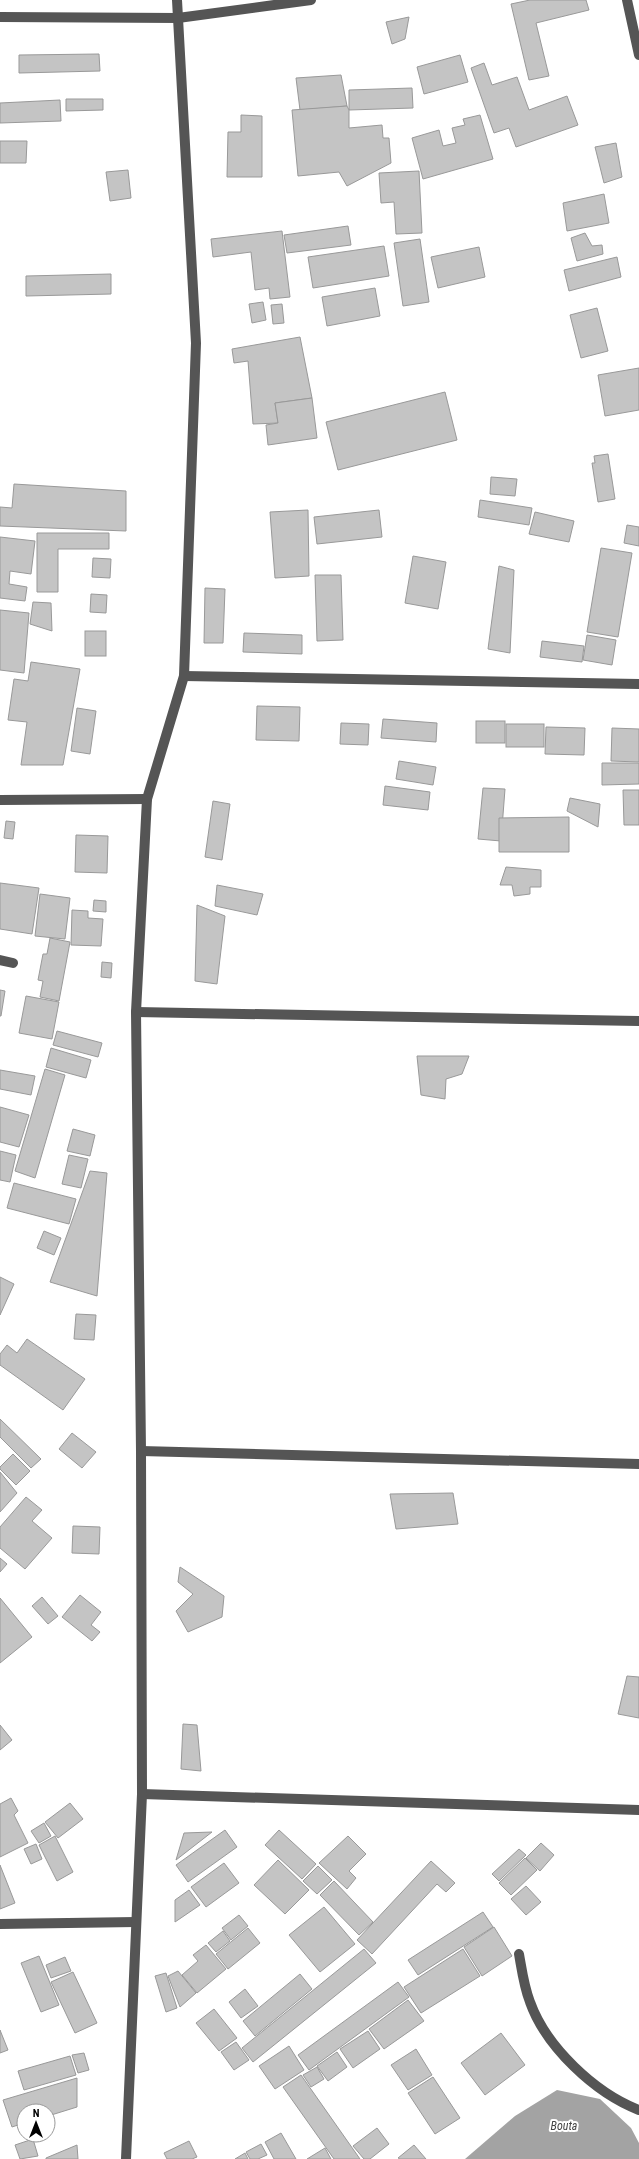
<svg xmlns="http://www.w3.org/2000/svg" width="639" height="2159" viewBox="0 0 639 2159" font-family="'Roboto Condensed',sans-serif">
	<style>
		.water { fill: #a3a3a3 }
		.building { fill: #c4c4c4; stroke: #999 }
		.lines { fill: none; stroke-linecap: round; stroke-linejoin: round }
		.minor { stroke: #555; stroke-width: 10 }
		.labels { text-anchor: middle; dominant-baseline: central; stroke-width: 4; stroke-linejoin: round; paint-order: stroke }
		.water-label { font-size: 12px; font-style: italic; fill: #444; stroke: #fff }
	</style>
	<rect width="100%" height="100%" fill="#fff"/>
	<polygon class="water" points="557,2090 600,2099 631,2128 639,2143 639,2159 465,2159 515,2116"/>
	<g class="building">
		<polygon points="530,0 586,0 589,10 536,23 549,76 529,80 511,4"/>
		<polygon points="409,17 405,39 392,44 386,22"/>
		<polygon points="99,54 100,71 19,73 19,55"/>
		<polygon points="460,55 468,82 424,94 417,67"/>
		<polygon points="484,63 492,85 517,77 529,110 567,96 578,125 516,147 509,128 494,133 471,68"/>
		<polygon points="341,75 347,106 300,110 296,78"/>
		<polygon points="412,88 413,108 349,110 349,90"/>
		<polygon points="66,99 103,99 103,110 66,111"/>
		<polygon points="60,100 61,121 0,123 0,103"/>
		<polygon points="347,106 349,110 349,128 382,125 383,138 389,138 391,163 347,186 339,172 298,176 292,110"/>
		<polygon points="241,115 262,116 262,177 227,177 228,132 241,132"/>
		<polygon points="480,115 493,159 423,179 412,138 439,130 443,146 456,143 452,128 465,125 463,119"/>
		<polygon points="0,141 27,141 26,163 0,163"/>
		<polygon points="616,143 622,177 604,183 595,147"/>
		<polygon points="128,170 131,198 110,201 106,172"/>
		<polygon points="419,171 422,233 396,234 394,202 381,203 379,173"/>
		<polygon points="604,194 609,223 567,231 563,203"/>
		<polygon points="348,226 351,245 287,253 284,235"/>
		<polygon points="282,231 290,297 270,299 269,288 255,290 251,252 213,257 211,239"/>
		<polygon points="585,233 592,246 602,245 603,254 577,261 571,238"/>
		<polygon points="420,239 429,302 403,306 394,243"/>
		<polygon points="384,246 389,276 313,288 308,257"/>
		<polygon points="479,247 485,277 438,288 431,257"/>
		<polygon points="617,257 621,277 569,291 564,270"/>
		<polygon points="111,274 111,294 26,296 26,276"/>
		<polygon points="375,288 380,316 327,326 322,297"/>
		<polygon points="263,302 266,320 252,323 249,304"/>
		<polygon points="282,304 284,323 273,324 271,305"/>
		<polygon points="597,308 608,351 581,358 570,315"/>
		<polygon points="300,337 312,398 275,403 278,423 253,424 248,361 234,363 232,349"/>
		<polygon points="639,368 639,410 605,416 598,375"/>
		<polygon points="445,392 457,440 338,470 326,422"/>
		<polygon points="312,398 317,438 268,445 266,425 278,423 275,403"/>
		<polygon points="608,454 615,499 598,502 592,463 595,463 594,456"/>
		<polygon points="491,477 517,479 515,496 490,494"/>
		<polygon points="14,484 126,491 126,531 0,526 0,507 12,508"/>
		<polygon points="480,500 532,508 529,525 478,517"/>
		<polygon points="308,510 309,576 275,578 270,512"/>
		<polygon points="379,510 382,537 317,544 314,517"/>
		<polygon points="535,512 574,521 569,542 529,534"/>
		<polygon points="627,525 639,527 639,546 624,543"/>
		<polygon points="37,533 109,533 109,549 58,549 58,592 37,592"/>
		<polygon points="0,537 35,541 31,574 10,571 9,584 27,587 25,601 0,598"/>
		<polygon points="601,548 632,553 618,637 587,632"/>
		<polygon points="413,556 446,562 438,609 405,603"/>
		<polygon points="93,558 111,559 110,578 92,577"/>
		<polygon points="499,566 514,570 510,653 488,649"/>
		<polygon points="315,575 341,575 343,640 317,641"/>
		<polygon points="205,588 225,589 223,643 204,643"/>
		<polygon points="91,594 107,595 106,613 90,612"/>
		<polygon points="33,602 51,603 52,631 30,624"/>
		<polygon points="0,610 29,613 24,673 0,670"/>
		<rect x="85" y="631" width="21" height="25"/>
		<polygon points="244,633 302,635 302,654 243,652"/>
		<polygon points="587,635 616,640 612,665 583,660"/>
		<polygon points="542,641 584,646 582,662 540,657"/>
		<polygon points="31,662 80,669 63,765 21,765 27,722 8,720 14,679 28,681"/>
		<polygon points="257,706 300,707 299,741 256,740"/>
		<polygon points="77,708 96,711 90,754 71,751"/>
		<polygon points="383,719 437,723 436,742 381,738"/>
		<rect x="476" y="721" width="29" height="22"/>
		<polygon points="341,723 369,724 368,745 340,744"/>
		<rect x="506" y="724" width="38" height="23"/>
		<polygon points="546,727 585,728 584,755 545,754"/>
		<polygon points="612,728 639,729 639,762 611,761"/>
		<polygon points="399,761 436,767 433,785 396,779"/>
		<polygon points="602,763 639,763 639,784 602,785"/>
		<polygon points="385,786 430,792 428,810 383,805"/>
		<polygon points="483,788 505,789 501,841 478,839"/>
		<polygon points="623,790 639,790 639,825 624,825"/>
		<polygon points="570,798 600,804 598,827 567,811"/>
		<polygon points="213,801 230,804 222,860 205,857"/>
		<polygon points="569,817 569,852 499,852 499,818"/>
		<polygon points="6,821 15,822 13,839 4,838"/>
		<polygon points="76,835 108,836 107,873 75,872"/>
		<polygon points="506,867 541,870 541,887 530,887 530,894 514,896 512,885 500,885"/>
		<polygon points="0,883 39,888 32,934 0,929"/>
		<polygon points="217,885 263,894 257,915 215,906"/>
		<polygon points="40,894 70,898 65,939 35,936"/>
		<polygon points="94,900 106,901 106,912 93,911"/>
		<polygon points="197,905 225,916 217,984 195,981"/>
		<polygon points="72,910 88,911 88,918 103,919 101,946 71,945"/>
		<polygon points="50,938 70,942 59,1001 40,997 43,981 38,980 43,954 47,954"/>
		<polygon points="102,962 112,963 111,978 101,977"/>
		<polygon points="0,990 5,991 1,1016 0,1016"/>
		<polygon points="26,996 59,1002 52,1039 19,1033"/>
		<polygon points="57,1031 102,1043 98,1057 53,1045"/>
		<polygon points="51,1048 91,1060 86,1078 46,1067"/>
		<polygon points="417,1056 469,1056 462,1074 446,1079 445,1099 421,1095"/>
		<polygon points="45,1069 65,1075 35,1178 15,1171"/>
		<polygon points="0,1070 35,1076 31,1095 0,1089"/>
		<polygon points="0,1107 29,1115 19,1147 0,1142"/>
		<polygon points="73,1129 95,1135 90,1156 67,1151"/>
		<polygon points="0,1151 16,1155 10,1182 0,1180"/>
		<polygon points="69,1155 88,1159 81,1188 62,1184"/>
		<polygon points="90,1171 107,1173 97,1296 50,1282"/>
		<polygon points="14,1183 76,1199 69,1224 7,1208"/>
		<polygon points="44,1231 61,1238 54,1255 37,1248"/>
		<polygon points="0,1277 14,1284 0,1315"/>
		<polygon points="76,1314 96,1315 94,1340 74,1339"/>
		<polygon points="27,1339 85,1379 63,1410 0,1365 0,1354 7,1345 17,1353"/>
		<polygon points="0,1419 41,1459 31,1468 0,1437"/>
		<polygon points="72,1433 96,1452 82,1468 59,1449"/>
		<polygon points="13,1454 30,1471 16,1485 0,1469 0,1467"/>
		<polygon points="0,1472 17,1493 0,1512"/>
		<polygon points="453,1493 458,1524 396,1529 390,1494"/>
		<polygon points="26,1497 42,1510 32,1521 52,1538 25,1569 0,1548 0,1527"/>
		<polygon points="73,1526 100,1527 99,1554 72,1553"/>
		<polygon points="0,1558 7,1564 0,1572"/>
		<polygon points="180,1567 224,1596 222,1617 188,1632 176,1611 193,1594 178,1582"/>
		<polygon points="80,1595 101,1612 91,1625 100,1632 92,1641 62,1617"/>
		<polygon points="42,1597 58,1616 48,1624 32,1606"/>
		<polygon points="0,1598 32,1637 0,1663"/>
		<polygon points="627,1676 639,1677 639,1718 618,1714"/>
		<polygon points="183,1724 197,1725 201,1771 181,1769"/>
		<polygon points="0,1725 12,1740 0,1750"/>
		<polygon points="11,1798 18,1811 14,1815 28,1843 0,1857 0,1804"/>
		<polygon points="70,1803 83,1819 58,1838 45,1822"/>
		<polygon points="44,1823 51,1836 39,1843 31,1831"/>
		<polygon points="225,1830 237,1847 188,1882 176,1865"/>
		<polygon points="279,1830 316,1864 302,1879 265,1845"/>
		<polygon points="212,1832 176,1860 184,1833"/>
		<polygon points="55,1836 73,1872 57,1881 39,1845"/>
		<polygon points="348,1836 366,1854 349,1871 356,1878 347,1889 319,1863"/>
		<polygon points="541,1843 554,1855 540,1871 526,1858"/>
		<polygon points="36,1844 42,1859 31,1864 24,1849"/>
		<polygon points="519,1849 526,1855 499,1881 492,1874"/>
		<polygon points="525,1858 537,1870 511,1895 499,1883"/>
		<polygon points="278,1860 309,1890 285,1914 254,1885"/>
		<polygon points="431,1861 455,1883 446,1892 437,1884 372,1954 357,1940"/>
		<polygon points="224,1863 239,1883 206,1907 191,1887"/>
		<polygon points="0,1865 15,1903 0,1909"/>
		<polygon points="318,1866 332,1880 317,1894 303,1881"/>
		<polygon points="334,1881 373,1922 359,1935 320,1895"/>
		<polygon points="526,1886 541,1902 526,1915 511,1899"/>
		<polygon points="189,1890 200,1905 175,1922 175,1900"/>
		<polygon points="324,1907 355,1944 320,1972 289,1935"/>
		<polygon points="483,1912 493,1927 418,1975 408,1960"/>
		<polygon points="239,1915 248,1926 231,1940 222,1928"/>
		<polygon points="494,1927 512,1956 482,1976 464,1947"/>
		<polygon points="248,1928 260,1943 228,1969 216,1954"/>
		<polygon points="223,1931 230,1941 216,1952 208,1943"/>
		<polygon points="206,1945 226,1969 197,1993 182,1975 198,1961 193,1955"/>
		<polygon points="364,1949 376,1963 253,2062 242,2048"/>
		<polygon points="463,1949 480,1976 421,2013 404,1987"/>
		<polygon points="39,1956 59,2005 41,2012 21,1963"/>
		<polygon points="65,1957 71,1971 51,1978 46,1965"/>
		<polygon points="178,1971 196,1993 180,2007 168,1976"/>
		<polygon points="73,1972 97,2023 75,2033 51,1982"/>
		<polygon points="166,1973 177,2008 166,2012 155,1976"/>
		<polygon points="300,1974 312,1989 255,2036 243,2021"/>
		<polygon points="398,1982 409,1997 309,2070 298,2055"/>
		<polygon points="245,1989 258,2006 241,2018 229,2002"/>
		<polygon points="408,2000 424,2021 384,2049 369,2029"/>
		<polygon points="214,2009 237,2038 219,2051 196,2023"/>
		<polygon points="0,2030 8,2050 0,2053"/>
		<polygon points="368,2031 380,2049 353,2068 340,2049"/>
		<polygon points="501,2033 525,2065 485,2095 461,2063"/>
		<polygon points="236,2042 249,2060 234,2070 221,2052"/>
		<polygon points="289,2046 304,2070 275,2089 259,2066"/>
		<polygon points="416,2049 432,2075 408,2090 391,2065"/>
		<polygon points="337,2052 347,2067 328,2081 317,2066"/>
		<polygon points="84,2053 89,2070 78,2073 72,2055"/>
		<polygon points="70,2056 76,2075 24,2090 18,2071"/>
		<polygon points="317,2067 324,2079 311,2087 303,2075"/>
		<polygon points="301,2075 360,2159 334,2159 283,2087"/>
		<polygon points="433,2077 460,2118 435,2134 408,2093"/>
		<polygon points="77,2078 77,2107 48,2116 48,2111 24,2111 24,2123 12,2127 3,2100"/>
		<polygon points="377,2128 389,2144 370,2159 364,2159 353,2146"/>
		<polygon points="281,2133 296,2159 274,2159 265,2142"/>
		<polygon points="33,2139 38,2156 20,2159 15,2145"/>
		<polygon points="189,2141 197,2157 192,2159 167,2159 164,2153"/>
		<polygon points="261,2144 267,2155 258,2159 250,2159 246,2152"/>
		<polygon points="77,2145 78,2159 46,2159 46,2158"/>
		<polygon points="414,2145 426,2159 400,2159 398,2158"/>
		<polygon points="325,2148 331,2159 307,2159"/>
		<polygon points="245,2153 248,2159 235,2159"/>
	</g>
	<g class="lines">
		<g class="minor">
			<polyline points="627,0 639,55"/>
			<polyline points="0,17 178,18 311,0"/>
			<polyline points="184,676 639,684"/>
			<polyline points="0,800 147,799"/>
			<polyline points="0,960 13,963"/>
			<polyline points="136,1012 639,1021"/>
			<polyline points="141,1451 639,1464"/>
			<polyline points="142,1794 639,1810"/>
			<polyline points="0,1924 136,1922"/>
			<path d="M519,1954C522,1971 524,1987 530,2002C546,2047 595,2093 639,2110"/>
			<polyline points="126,2159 142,1794 141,1451 136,1012 147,799 184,676 196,343 177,0"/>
		</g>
	</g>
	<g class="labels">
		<g class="water-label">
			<text x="564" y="2126">Bouta</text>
		</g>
	</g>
	<g transform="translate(36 2123)"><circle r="19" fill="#ffffff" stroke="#999999"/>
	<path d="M0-3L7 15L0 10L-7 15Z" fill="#000000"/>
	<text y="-6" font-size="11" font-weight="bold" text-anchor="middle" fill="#000000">N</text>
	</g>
</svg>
